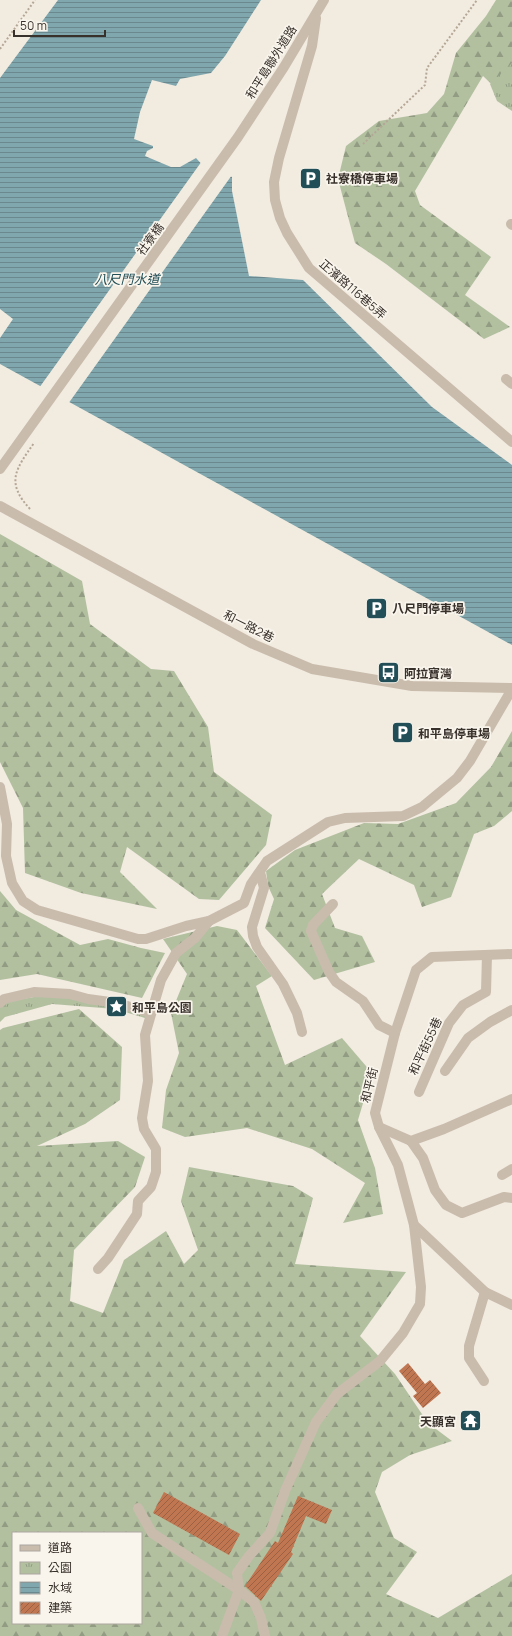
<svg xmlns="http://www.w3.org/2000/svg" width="512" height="1636" viewBox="0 0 512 1636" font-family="Manrope,'Noto Sans TC',sans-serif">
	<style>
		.forest { fill: url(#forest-firs); fill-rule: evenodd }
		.park { fill: url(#park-tufts) }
		.water { fill: url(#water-rules) }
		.pier { fill: #f2ebe0 }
		.building { fill: url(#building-hatch) }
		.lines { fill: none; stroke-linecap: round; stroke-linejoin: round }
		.path { stroke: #b5a796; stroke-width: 2; stroke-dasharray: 2 2; stroke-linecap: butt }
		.minor { stroke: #c9bcac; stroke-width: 10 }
		.labels { text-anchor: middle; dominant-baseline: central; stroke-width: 3.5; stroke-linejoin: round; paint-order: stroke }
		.street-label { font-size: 12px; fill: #38302b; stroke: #f9f5ec }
		.poi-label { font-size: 12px; font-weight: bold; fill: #38302b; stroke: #f9f5ec; text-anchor: start }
		.water-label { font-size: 13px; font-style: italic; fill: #224f57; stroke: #f9f5ec }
	</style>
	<defs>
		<pattern id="forest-firs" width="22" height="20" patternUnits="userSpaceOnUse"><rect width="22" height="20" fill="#b2c0a0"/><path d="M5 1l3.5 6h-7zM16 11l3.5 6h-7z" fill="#929c83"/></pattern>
		<pattern id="park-tufts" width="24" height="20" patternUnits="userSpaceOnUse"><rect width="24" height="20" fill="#b2c0a0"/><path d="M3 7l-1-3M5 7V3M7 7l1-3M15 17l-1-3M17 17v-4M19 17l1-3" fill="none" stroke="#929c83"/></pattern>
		<pattern id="water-rules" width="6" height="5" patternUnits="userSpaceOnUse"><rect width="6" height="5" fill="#80a7ad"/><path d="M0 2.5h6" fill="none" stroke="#6a888d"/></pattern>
		<pattern id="building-hatch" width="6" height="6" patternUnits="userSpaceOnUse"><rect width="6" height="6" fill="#bf7651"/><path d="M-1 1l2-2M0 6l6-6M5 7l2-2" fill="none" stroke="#9c6143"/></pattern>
	</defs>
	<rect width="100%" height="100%" fill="#f2ebe0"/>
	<g class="forest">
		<polygon points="496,0 512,0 512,104 483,76 415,191 420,205 491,257 465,295 510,327 484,339 386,264 355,243 338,179 346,146 379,121 427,113 444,94 456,53 486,16"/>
		<polygon points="0,534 82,581 90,624 151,669 174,671 208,727 214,772 272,815 266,845 219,900 199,899 127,847 120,872 157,909 81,893 25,873 23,808 0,762"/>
		<polygon points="512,731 512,811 494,826 474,834 451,897 422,907 414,885 359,859 322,894 335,928 362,936 375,962 314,980 265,928 274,899 268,886 266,871 295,850 364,823 398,824 456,803 491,767"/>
		<polygon points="0,891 16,910 80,945 108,939 141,948 165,953 142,998 37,974 0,980"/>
		<polygon points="217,926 237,930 272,976 256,986 285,1065 342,1038 372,1073 358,1120 375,1168 383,1214 343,1223 365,1183 312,1149 247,1128 185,1137 162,1128 166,1090 179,1053 171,1013 187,974 163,939"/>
		<path d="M79,1009L122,1047L120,1100L85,1124L37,1146L118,1141L145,1157L135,1187L74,1250L70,1301L103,1313L124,1260L166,1231L184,1264L198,1250L181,1201L189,1167L293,1186L313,1198L295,1264L406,1272L360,1336L395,1374L428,1423L452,1441L410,1455L382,1472L375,1492L394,1538L417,1552L386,1594L438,1618L512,1574V1636H0V1030L3,1028ZM13,1533H141V1623H13Z"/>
	</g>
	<g class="park">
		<polygon points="512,63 512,111 497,101 490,84"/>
		<polygon points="62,992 126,1002 150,1002 145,1018 115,1009 52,1004 5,1017 0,1022 0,1003"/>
	</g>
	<polygon class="water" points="58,0 261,0 225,56 211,73 180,79 176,86 152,80 140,112 134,139 153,146 153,148 147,151 145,156 171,167 180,167 196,158 206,169 218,170 232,177 232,191 249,276 303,280 432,407 512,465 512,645 0,364 0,338 13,319 0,309 0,78"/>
	<polygon class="pier" points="202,161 207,167 219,168 232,175 68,404 39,388"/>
	<g class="building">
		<polygon points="408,1363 425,1384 430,1380 441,1393 423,1408 413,1396 417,1393 399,1371"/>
		<polygon points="164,1492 240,1534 229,1555 153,1513"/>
		<polygon points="298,1496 332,1510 326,1524 306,1516 291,1552 293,1554 261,1601 245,1586 275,1541 278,1543"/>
	</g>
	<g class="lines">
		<g class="path">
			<polyline points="0,49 35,0"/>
			<polyline points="363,144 425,85 427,68 477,0"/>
			<path d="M30,509C5,482 16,469 34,443"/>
		</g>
		<g class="minor">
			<polyline points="316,18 312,46 279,158 274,182 275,200 280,218 287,233 309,268 512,442"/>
			<polyline points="511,224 512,225"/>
			<polyline points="506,379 512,384"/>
			<polyline points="0,469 238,137 284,67 324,0"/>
			<polyline points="0,506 253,644 312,669 412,686 512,688"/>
			<polyline points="0,787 7,824 6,856 12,883 23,901 37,910 138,939 146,939 186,926 209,921 244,903 251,884 267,861 328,822 345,818 403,816 422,807 457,778 470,761 512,689"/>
			<polyline points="260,872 264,888 252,927 253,936 257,947 283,984 297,1013 302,1032"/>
			<polyline points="333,904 313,925 311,931 329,972 336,982 363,1001 379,1025 395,1033"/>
			<polyline points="512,954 432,957 416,970 395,1033 375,1113 379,1127 398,1165 414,1225 485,1292 512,1305"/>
			<polyline points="0,1003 4,999 34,992 70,994 88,999 117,1003 151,1013"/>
			<polyline points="445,1071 468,1038 490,1022 512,1010"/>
			<polyline points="419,1092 449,1023 463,1005 486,992 487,955"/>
			<polyline points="379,1127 411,1141 444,1129 512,1099"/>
			<polyline points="411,1141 423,1158 435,1190 446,1205 462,1213 504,1197 512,1198"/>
			<polyline points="502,1175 512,1169"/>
			<polyline points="98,1269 108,1258 137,1214 138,1201 151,1187 156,1172 156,1149 144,1129 142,1118 148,1081 145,1035 161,980 176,953 195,938 209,921"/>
			<polyline points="484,1381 469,1358 469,1346 485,1292"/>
			<polyline points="138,1508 152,1533 239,1590 254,1602 261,1618 265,1636"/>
			<polyline points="222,1636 239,1590 237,1573 249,1556 270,1533 285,1491 316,1422 337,1394 380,1361 403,1333 420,1304 421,1287 414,1225"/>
		</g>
	</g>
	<defs>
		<symbol id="parking-square" viewBox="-11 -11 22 22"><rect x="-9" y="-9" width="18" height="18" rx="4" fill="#224f57" stroke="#f9f5ec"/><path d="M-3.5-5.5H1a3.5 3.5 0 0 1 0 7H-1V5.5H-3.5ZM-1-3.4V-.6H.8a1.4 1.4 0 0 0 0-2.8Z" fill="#fff"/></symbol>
		<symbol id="bus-square" viewBox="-11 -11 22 22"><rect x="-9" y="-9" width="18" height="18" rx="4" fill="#224f57" stroke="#f9f5ec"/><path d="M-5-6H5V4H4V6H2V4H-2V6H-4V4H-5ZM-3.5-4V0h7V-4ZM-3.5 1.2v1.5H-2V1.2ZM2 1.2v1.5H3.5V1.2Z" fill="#fff"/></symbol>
		<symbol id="sight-square" viewBox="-11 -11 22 22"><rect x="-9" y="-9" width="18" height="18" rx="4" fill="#224f57" stroke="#f9f5ec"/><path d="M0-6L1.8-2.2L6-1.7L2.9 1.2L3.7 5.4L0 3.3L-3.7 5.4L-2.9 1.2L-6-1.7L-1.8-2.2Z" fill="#fff"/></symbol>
		<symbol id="temple-square" viewBox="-11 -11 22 22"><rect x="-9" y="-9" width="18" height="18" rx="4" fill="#224f57" stroke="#f9f5ec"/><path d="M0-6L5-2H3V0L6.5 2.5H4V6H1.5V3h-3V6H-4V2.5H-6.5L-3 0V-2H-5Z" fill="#fff"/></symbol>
	</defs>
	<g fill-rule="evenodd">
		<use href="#parking-square" x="298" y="166" width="25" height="25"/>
		<use href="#parking-square" x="364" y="596" width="25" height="25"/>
		<use href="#bus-square" x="376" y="660" width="25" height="25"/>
		<use href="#parking-square" x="390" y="720" width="25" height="25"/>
		<use href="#sight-square" x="104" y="994" width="25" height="25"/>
		<use href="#temple-square" x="458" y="1408" width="25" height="25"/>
	</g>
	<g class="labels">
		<g class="street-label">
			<text transform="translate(271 62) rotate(-58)">和平島聯外道路</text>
			<text transform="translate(150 239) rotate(-54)">社寮橋</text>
			<text transform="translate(353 289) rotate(41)">正濱路116巷5弄</text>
			<text transform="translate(249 626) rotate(27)">和一路2巷</text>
			<text transform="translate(425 1046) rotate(-65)">和平街55巷</text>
			<text transform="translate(369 1085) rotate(-76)">和平街</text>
		</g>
		<g class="poi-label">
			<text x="326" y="178">社寮橋停車場</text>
			<text x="392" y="608">八尺門停車場</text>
			<text x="404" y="673">阿拉寶灣</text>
			<text x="418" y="733">和平島停車場</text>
			<text x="132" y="1007">和平島公園</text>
			<text x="456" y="1421" text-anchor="end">天顯宮</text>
		</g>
		<g class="water-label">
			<text x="127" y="279">八尺門水道</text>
		</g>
	</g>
	<rect x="12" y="1532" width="130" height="92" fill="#f9f5ec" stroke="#aca69f"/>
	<rect x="20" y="1545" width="20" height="6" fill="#c9bcac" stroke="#aca69f"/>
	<text x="48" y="1552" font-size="12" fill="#38302b">道路</text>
	<rect x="20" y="1562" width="20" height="12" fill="url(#park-tufts)" stroke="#aca69f"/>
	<text x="48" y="1572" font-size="12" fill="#38302b">公園</text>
	<rect x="20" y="1582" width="20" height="12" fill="url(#water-rules)" stroke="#aca69f"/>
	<text x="48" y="1592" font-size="12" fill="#38302b">水域</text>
	<rect x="20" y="1602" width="20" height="12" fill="url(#building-hatch)" stroke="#aca69f"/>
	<text x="48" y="1612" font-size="12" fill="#38302b">建築</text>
	<path d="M14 30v6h91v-6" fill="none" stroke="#38302b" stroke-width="2"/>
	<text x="20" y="30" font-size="12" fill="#38302b" stroke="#f9f5ec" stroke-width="3" paint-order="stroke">50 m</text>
</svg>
